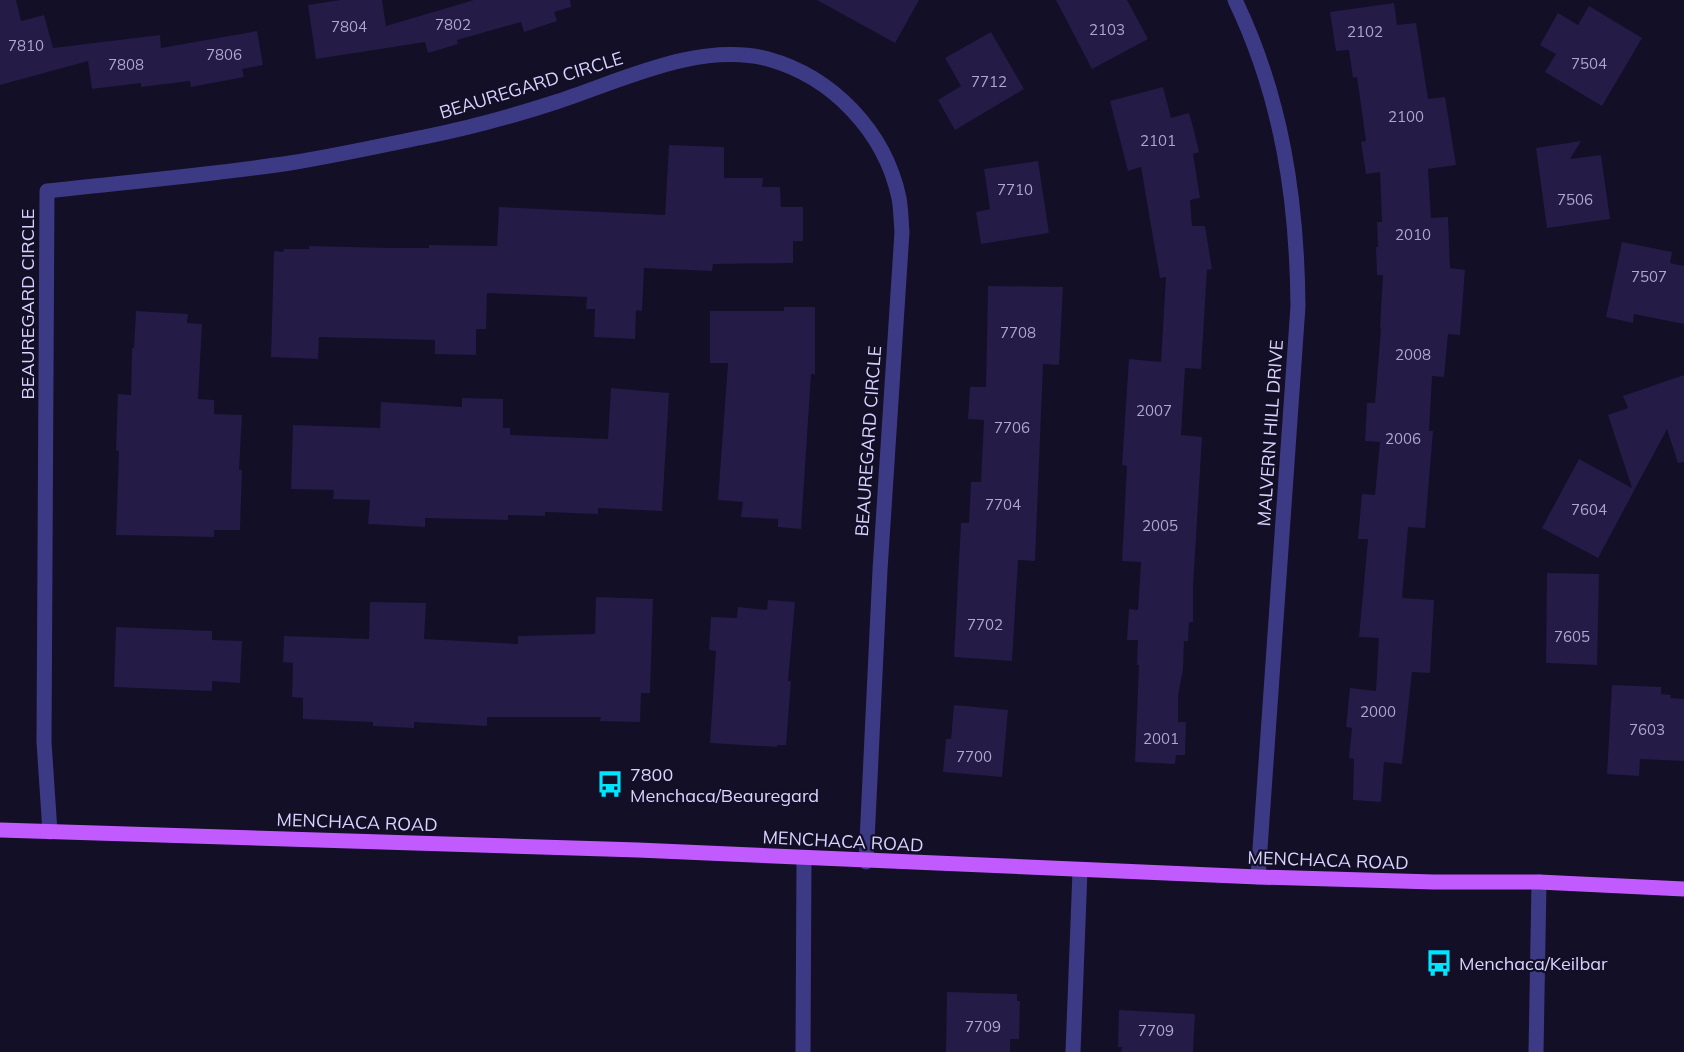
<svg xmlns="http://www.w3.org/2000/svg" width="1684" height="1052" viewBox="0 0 1684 1052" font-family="Mulish,sans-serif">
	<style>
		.building { fill: #241b47 }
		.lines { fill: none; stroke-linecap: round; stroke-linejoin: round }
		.minor { stroke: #3d3a85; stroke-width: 15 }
		.major { stroke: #c25bff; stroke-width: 15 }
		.labels { text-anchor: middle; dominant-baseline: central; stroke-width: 4.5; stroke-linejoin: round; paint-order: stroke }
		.number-label { font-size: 15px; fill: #aca6d1 }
		.street-label { font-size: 18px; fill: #d9d4ff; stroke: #130f26 }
		.poi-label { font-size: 18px; fill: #d9d4ff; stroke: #130f26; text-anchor: start }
	</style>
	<rect width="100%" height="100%" fill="#130f26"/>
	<g class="building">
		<polygon points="0,0 16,0 21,21 44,15 53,48 160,35 161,48 257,31 263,65 242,69 244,77 191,87 190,81 141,87 141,83 92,89 88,61 0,85"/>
		<polygon points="340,0 382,0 386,26 474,0 570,0 571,7 554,12 557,21 524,32 521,22 457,40 458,44 428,53 425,42 316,59 308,5"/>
		<polygon points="817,0 919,0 895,43"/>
		<polygon points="1056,0 1127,0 1148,39 1092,69"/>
		<polygon points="1394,3 1397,25 1416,23 1428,99 1445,97 1456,165 1428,169 1431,218 1448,217 1450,268 1465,270 1460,335 1448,334 1444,377 1432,376 1429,431 1433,431 1425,528 1408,527 1402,598 1434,600 1430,673 1412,672 1402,764 1384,762 1381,802 1353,800 1354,759 1349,758 1352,728 1346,727 1350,688 1376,691 1379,638 1359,637 1368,539 1358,539 1362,494 1375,495 1380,442 1365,441 1367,403 1375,403 1381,329 1380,328 1383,275 1377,275 1376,247 1378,247 1377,222 1382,222 1380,172 1366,174 1361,142 1366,141 1357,77 1353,78 1349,50 1336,51 1330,12"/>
		<polygon points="1589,6 1642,38 1602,106 1545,72 1556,54 1540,45 1558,13 1578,25"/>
		<polygon points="991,32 1024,89 955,130 938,100 961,86 945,58"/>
		<polygon points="1163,87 1171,118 1189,113 1193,127 1199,152 1193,154 1200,198 1190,200 1192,226 1205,226 1212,269 1207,270 1201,369 1185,368 1181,435 1202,437 1193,587 1193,622 1189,622 1188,641 1184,641 1183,669 1178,696 1178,722 1186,722 1185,755 1176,755 1175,764 1135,762 1139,665 1137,665 1138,640 1127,640 1129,609 1138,610 1141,562 1122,561 1127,466 1122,465 1129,359 1161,362 1166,277 1160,278 1141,167 1128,171 1110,101"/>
		<polygon points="1581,141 1570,159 1601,155 1610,219 1547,228 1536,148"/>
		<polygon points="669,145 724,147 724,178 763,178 762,187 780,187 781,207 803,207 803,241 793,241 793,263 713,264 712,271 644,268 642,311 636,310 635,339 594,337 595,309 586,309 587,297 487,293 486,329 476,329 476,355 435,354 435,340 319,337 318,359 271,357 274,251 283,252 284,249 309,249 309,246 389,248 429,248 429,245 497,246 499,207 665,215"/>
		<polygon points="1038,161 1049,233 981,244 976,212 990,209 984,169"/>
		<polygon points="1622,242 1672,252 1670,263 1684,266 1684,324 1634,314 1633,323 1606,317"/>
		<polygon points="988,286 1063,287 1059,365 1043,364 1035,561 1018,560 1012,661 954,657 961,523 969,523 971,482 981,482 984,420 968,419 970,387 986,387"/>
		<polygon points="784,307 815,307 815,374 811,374 801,529 778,527 778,519 741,517 743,502 718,500 728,363 710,363 710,311 784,311"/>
		<polygon points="136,311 188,314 187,323 202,324 198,399 214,400 214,414 242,415 239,470 242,470 240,530 214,530 214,537 116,535 119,451 116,450 118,394 131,395 132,348 134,348"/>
		<polygon points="1684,375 1684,462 1678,463 1667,429 1598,558 1542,528 1579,459 1632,488 1608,415 1628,408 1623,396"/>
		<polygon points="611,388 669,393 662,511 598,508 598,514 545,512 545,516 508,515 508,520 425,518 425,527 368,524 370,500 333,499 334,490 291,489 293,425 380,428 381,402 462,407 462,398 503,399 503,428 510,428 510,435 608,439"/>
		<polygon points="1547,573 1599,574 1597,665 1546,663"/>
		<polygon points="596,597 653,599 650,693 641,693 640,722 600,721 601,717 487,717 487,726 414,722 414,728 373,726 373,722 303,719 303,698 292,697 293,663 283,662 284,636 369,639 370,602 426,603 424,639 518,644 518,636 595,634"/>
		<polygon points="768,600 795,602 788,681 791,681 786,745 777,745 777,747 710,743 716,651 709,650 711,617 737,618 738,607 767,610"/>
		<polygon points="116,627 212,631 212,640 242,641 240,683 212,681 212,691 114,687"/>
		<polygon points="1612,685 1661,687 1661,694 1671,695 1670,698 1684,699 1684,761 1640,759 1639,776 1607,774"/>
		<polygon points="954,705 1008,710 1002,777 943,772 946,739 951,739"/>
		<polygon points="947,992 1017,994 1017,1001 1020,1001 1019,1039 1010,1039 1010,1052 946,1052"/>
		<polygon points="1119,1010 1195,1014 1193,1052 1121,1052 1122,1047 1118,1047"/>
	</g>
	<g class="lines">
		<g class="minor">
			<path d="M1235,0C1282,98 1297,199 1298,306L1258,877"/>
			<path d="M50,832L44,742L47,191C128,182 209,175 290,163C334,156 379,146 424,137C469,128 513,116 556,102C621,81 699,41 768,59C833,77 885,132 899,198C901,209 901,221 902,232L880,570L866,862"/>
			<polyline points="803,1052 804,859"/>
			<polyline points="1073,1052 1080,871"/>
			<polyline points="1536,1052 1539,882"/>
		</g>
		<polyline class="major" points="0,830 638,850 1258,877 1434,882 1539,882 1684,889"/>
	</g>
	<defs>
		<symbol id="bus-bare" viewBox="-9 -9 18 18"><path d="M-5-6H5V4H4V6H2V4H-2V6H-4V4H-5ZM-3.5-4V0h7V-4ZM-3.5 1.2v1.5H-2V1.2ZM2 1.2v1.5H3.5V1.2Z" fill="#00e5ff" stroke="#130f26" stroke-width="2.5" paint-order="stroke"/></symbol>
	</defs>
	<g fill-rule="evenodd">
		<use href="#bus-bare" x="591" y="765" width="38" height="38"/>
		<use href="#bus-bare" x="1420" y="944" width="38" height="38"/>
	</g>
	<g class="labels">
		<g class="number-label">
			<text x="453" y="24">7802</text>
			<text x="349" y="26">7804</text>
			<text x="1107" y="29">2103</text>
			<text x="1365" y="31">2102</text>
			<text x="26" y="45">7810</text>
			<text x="224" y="54">7806</text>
			<text x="1589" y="63">7504</text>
			<text x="126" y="64">7808</text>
			<text x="989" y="81">7712</text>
			<text x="1406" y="116">2100</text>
			<text x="1158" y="140">2101</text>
			<text x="1015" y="189">7710</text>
			<text x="1575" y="199">7506</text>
			<text x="1413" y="234">2010</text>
			<text x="1649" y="276">7507</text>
			<text x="1018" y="332">7708</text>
			<text x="1413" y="354">2008</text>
			<text x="1154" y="410">2007</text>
			<text x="1012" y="427">7706</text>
			<text x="1403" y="438">2006</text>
			<text x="1003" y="504">7704</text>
			<text x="1589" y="509">7604</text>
			<text x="1160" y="525">2005</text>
			<text x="985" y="624">7702</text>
			<text x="1572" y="636">7605</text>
			<text x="1378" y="711">2000</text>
			<text x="1647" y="729">7603</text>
			<text x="1161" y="738">2001</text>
			<text x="974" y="756">7700</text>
			<text x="983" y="1026">7709</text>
			<text x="1156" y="1030">7709</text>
		</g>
		<g class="street-label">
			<text transform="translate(531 85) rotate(-17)">BEAUREGARD CIRCLE</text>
			<text transform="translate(27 304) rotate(-90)">BEAUREGARD CIRCLE</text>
			<text transform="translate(1270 433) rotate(-86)">MALVERN HILL DRIVE</text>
			<text transform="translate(868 441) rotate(-86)">BEAUREGARD CIRCLE</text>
			<text transform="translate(357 822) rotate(2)">MENCHACA ROAD</text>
			<text transform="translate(843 841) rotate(3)">MENCHACA ROAD</text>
			<text transform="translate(1328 860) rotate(2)">MENCHACA ROAD</text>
		</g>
		<g class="poi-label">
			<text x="630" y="774">7800<tspan x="630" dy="21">Menchaca/Beauregard</tspan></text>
			<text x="1459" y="963">Menchaca/Keilbar</text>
		</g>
	</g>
</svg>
